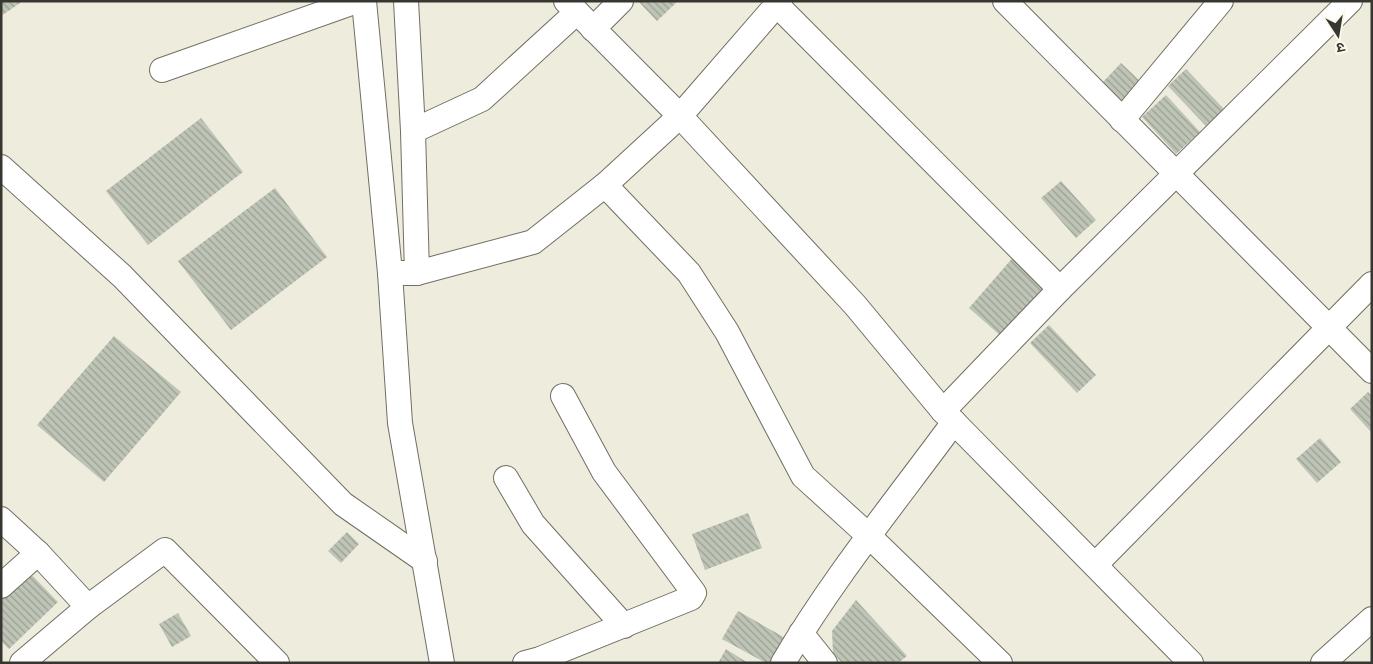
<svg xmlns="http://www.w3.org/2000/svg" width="1373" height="664" viewBox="0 0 1373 664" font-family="Commissioner,'Noto Sans Devanagari',sans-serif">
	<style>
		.building { fill: url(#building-back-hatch) }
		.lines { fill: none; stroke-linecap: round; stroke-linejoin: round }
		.minor-casing { stroke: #716e62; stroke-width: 26 }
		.minor { stroke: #fff; stroke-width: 24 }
	</style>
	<defs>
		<pattern id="building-back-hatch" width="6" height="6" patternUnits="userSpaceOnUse" patternTransform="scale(1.25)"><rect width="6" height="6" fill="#bec4b6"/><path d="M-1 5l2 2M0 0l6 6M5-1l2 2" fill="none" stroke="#9ba094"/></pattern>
	</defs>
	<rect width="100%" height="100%" fill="#eeecdd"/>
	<g class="building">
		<polygon points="1,1 23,1 1,16"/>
		<polygon points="638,1 678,1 657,21"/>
		<polygon points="1121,63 1143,84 1124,103 1103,82"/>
		<polygon points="1186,69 1224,109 1206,126 1168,86"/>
		<polygon points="1166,95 1200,132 1176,154 1142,117"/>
		<polygon points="201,118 243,172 148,245 106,191"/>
		<polygon points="1061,181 1096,220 1076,238 1041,198"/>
		<polygon points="275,188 327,257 231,330 178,261"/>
		<polygon points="1016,254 1049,283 1002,337 969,308"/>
		<polygon points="1049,325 1096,375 1077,393 1030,343"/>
		<polygon points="114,336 181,392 104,482 37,425"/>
		<polygon points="1368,392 1372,396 1372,433 1350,409"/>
		<polygon points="1320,438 1341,462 1317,483 1296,459"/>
		<polygon points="748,513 762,548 705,570 692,534"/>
		<polygon points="347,532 359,544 341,563 328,551"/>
		<polygon points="26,569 58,602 9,649 1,641 1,593"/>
		<polygon points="856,600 907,656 898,663 842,663 833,653 832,631"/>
		<polygon points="738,611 787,639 774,663 766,663 722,639"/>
		<polygon points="178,613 191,636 172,647 159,624"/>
		<polygon points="726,649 748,663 718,663"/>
	</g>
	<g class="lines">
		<defs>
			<g id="minor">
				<polyline points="364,1 390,273 400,423 442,663"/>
				<polyline points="406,1 413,131 417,273"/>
				<polyline points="566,1 680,116 855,305 943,411 1191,663"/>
				<polyline points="1005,1 1372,371"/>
				<polyline points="777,5 1060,289"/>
				<polyline points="593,29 621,1"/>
				<polyline points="162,70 357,1"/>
				<polyline points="1122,120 1221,1"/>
				<polyline points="413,131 482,99 577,12"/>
				<polyline points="1,167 122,276 343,504 425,561"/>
				<polyline points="605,185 689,273 727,332 803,476 869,536 1000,663"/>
				<polyline points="390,273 417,273 533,242 605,185 680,116 780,1"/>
				<polyline points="943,411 1060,289 1350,1"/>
				<polyline points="506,478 533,524 624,626"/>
				<polyline points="1,519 38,553 88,607"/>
				<polyline points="1095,565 1372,284"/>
				<polyline points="1,586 38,553"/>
				<polyline points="801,633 825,663"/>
				<polyline points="22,663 88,607 165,550 277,663"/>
				<polyline points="525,663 540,659 691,598 694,593 604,472 563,396"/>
				<path d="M783,663C833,578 896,501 954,422"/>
				<polyline points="1323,663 1372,619"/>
			</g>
		</defs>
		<use href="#minor" class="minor-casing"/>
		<use href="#minor" class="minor"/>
	</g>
	<rect width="1373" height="664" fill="none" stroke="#373630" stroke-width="5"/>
	<g transform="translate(1338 35) rotate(168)" stroke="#fcf9ea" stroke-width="4" paint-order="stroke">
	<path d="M0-4L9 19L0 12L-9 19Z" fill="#373630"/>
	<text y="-8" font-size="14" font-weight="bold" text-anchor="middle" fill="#373630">उ</text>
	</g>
</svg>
